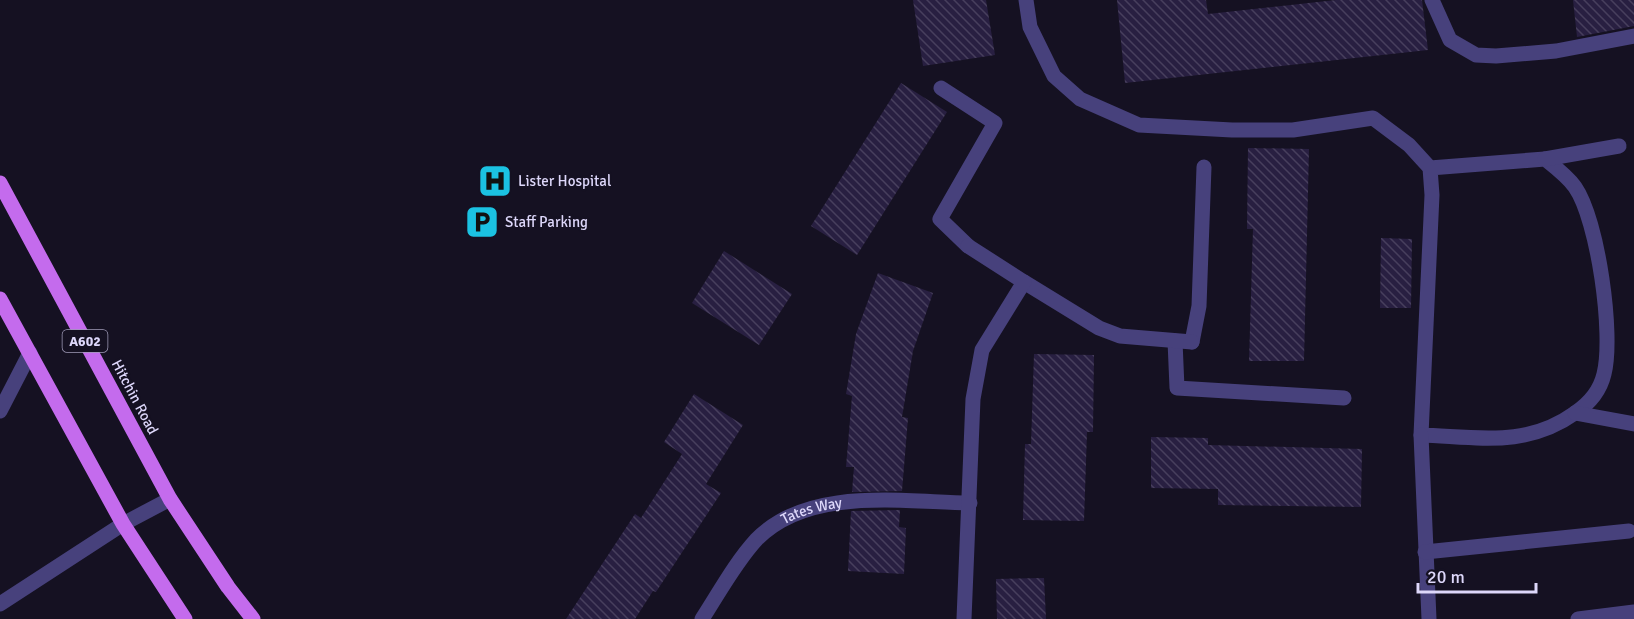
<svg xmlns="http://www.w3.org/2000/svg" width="1634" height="619" viewBox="0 0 1634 619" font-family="Signika,sans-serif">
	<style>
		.building { fill: url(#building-back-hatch) }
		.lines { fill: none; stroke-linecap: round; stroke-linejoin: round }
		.lane { stroke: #47417c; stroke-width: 15 }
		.street { stroke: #47417c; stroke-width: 15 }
		.primary { stroke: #c46bed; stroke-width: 15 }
		.labels { text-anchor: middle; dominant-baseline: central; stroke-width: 4.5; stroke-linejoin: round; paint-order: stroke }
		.shield { fill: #151122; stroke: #a19cb9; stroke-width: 1.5 }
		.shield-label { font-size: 14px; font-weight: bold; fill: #ddd7fa }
		.poi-label { font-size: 15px; fill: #ddd7fa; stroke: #151122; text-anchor: start }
		.street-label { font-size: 15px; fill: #ddd7fa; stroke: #151122 }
	</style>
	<defs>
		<pattern id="building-back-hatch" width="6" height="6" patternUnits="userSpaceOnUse" patternTransform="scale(1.5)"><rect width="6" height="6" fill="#281f41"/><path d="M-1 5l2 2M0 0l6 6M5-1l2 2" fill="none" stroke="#473f5d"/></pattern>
	</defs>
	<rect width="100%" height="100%" fill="#151122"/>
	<g class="building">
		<polygon points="913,0 986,0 995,55 923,66"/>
		<polygon points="1117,0 1206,0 1208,14 1336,0 1422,0 1428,50 1125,83"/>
		<polygon points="1573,0 1634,0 1634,26 1577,37"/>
		<polygon points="901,83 947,112 857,255 811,226"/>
		<polygon points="1248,148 1309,149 1304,361 1249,361 1253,229 1247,229"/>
		<polygon points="1381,238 1412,239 1411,308 1380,308"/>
		<polygon points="724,251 792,294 759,345 692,303"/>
		<polygon points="878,273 933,293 913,351 902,417 908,418 902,491 852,492 854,467 846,467 852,396 846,394 856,334"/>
		<polygon points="1034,354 1094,355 1093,432 1087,432 1084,521 1023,520 1025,444 1031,444"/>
		<polygon points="694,394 743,425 706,484 721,493 656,592 653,591 635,619 566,619 635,514 641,518 682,454 664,442"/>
		<polygon points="1151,437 1208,438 1208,445 1362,449 1361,507 1218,505 1218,489 1151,488"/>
		<polygon points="900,510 899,527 906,528 904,574 848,571 851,511"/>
		<polygon points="1044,578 1046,619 997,619 996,579"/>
	</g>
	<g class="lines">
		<g class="lane">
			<path d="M1026,0L1030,27L1054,76L1080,99L1139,125L1232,130H1293L1373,118L1409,145L1430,168L1432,195L1421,435C1478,437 1526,448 1575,413C1590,403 1600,391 1604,374C1614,335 1598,220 1575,187C1567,176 1555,167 1545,159L1430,168"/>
			<polyline points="1432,0 1450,40 1476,55 1496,56 1556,51 1634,36"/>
			<polyline points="941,88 995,123 940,219 968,246"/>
			<polyline points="1545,159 1619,146"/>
			<polyline points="1175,341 1177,388 1344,398"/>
			<polyline points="1192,342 1199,306 1204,167"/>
			<polyline points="0,411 30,353"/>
			<polyline points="1575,413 1634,424"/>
			<polyline points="1421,435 1429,619"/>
			<polyline points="1425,552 1629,531"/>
			<polyline points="0,604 123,524 170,499"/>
			<polyline points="1578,619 1634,612"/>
		</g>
		<g class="street">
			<polyline points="1024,282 1099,328 1120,336 1192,342"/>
			<path id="s1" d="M702,619C719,593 735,563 756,540C808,486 902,502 970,503"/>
			<polyline points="964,619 973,399 982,350 1024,282 968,246"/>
		</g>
		<g class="primary">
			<polyline points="0,183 170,499 228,587 253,619"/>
			<polyline points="0,299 123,524 185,619"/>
		</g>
	</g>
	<defs>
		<symbol id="hospital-square" viewBox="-11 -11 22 22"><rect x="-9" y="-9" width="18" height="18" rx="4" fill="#1bc2e2" stroke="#151122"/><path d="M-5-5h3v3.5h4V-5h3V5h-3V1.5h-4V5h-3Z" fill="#111"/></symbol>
		<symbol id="parking-square" viewBox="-11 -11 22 22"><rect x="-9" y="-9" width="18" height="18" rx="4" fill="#1bc2e2" stroke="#151122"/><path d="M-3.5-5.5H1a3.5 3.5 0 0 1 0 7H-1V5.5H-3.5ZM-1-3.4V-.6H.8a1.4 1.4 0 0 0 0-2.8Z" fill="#111"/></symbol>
	</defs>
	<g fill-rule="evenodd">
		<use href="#hospital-square" x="476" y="162" width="38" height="38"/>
		<use href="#parking-square" x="463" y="203" width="38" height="38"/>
	</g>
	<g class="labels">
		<rect class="shield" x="62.5" y="330" width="45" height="22" rx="4.5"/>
		<g class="shield-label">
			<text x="85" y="341">A602</text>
		</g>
		<g class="poi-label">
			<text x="518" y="181">Lister Hospital</text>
			<text x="505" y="222">Staff Parking</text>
		</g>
		<g class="street-label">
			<text transform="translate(135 397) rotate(62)">Hitchin Road</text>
			<text stroke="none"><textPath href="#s1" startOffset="160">Tates Way</textPath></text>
		</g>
	</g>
	<path d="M1418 583v9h118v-9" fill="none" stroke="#ddd7fa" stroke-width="3"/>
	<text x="1427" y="583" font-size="18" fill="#ddd7fa" stroke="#151122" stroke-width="4.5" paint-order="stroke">20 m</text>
</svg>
